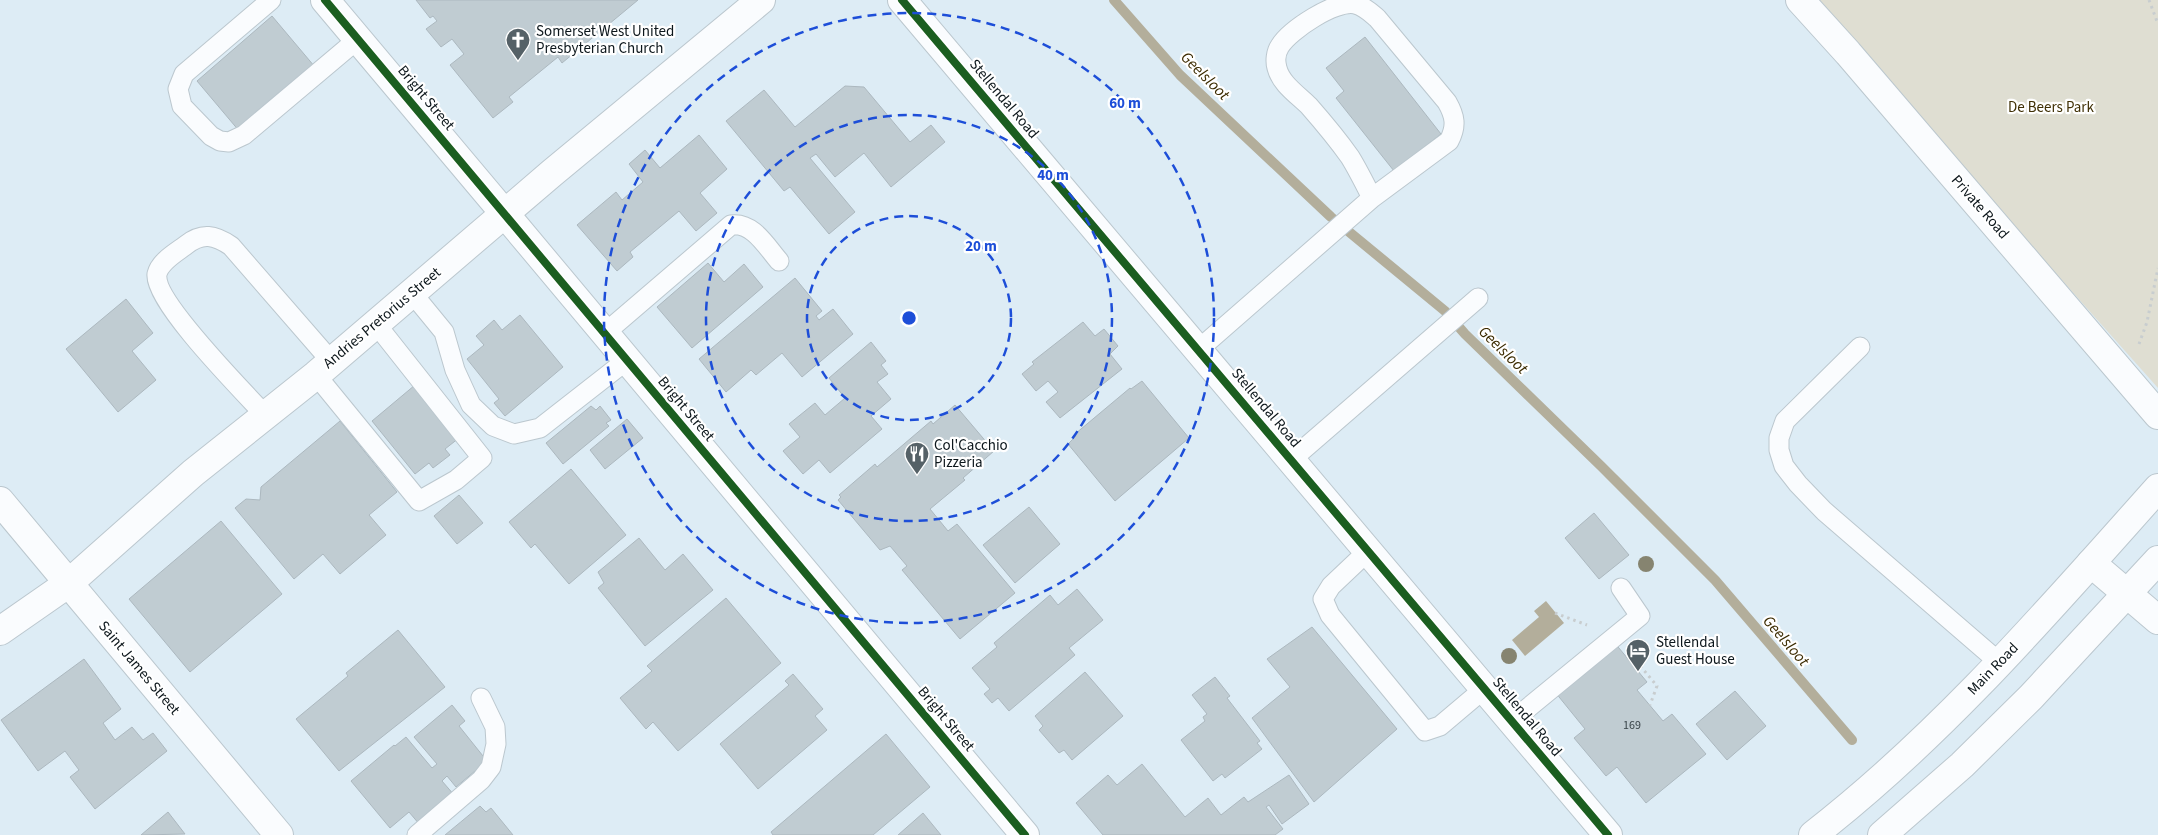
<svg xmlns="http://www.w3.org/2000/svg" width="2158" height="835" viewBox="0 0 2158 835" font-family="'Source Sans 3',sans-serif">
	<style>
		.green { fill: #dfded2 }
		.water { fill: #b3ae9b }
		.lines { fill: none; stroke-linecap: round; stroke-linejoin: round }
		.stream { stroke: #b3ae9b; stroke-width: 10 }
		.building { fill: #c0ccd2; stroke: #acb8bf }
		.lane-casing { stroke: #bbc7ce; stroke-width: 21 }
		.street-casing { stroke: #bbc7ce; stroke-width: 30 }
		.secondary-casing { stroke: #bbc7ce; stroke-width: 30 }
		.path { stroke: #c8cdcf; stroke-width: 3; stroke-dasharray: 2.5 4; stroke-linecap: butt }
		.lane { stroke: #fafcfe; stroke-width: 19 }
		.street { stroke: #fafcfe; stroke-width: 28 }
		.secondary { stroke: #fafcfe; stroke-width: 28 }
		.cycleway-casing { stroke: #fff; stroke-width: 11 }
		.cycleway { stroke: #1b5e20; stroke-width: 8 }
		.tree { fill: #868470 }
		.ring { fill: none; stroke: #1d4ed8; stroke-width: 2.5; stroke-dasharray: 9 6 }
		.labels { text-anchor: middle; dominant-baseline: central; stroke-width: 4.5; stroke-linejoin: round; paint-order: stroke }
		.number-label { font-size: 12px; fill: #394449 }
		.poi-label { font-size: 15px; fill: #0c161b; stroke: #fff; text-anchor: start }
		.street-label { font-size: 15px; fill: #0c161b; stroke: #fff }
		.park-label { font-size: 15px; fill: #3f2f04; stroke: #fff }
		.water-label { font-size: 16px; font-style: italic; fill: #3b2b01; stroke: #fff }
		.centre { fill: #1d4ed8; stroke: #fff; stroke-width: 2.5 }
		.ring-label { font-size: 15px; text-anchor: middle; font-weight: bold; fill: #1d4ed8; stroke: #fff; stroke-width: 4.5; stroke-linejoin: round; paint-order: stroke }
	</style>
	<rect width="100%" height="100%" fill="#ddecf5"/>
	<polygon class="green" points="1812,0 2158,0 2158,388"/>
	<polygon class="water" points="1546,601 1564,623 1525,656 1512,640 1539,617 1534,611"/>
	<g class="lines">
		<polyline class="stream" points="1114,0 1180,75 1331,217 1445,311 1465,334 1601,466 1715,580 1852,740"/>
	</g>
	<g class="building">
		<polygon points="416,0 638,0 562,63 558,57 509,97 513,102 493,118 450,65 464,54 452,39 441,47 426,29 437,21 433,16 430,18"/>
		<polygon points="272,16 315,67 240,132 197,81"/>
		<polygon points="1365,37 1441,134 1394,171 1336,98 1344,91 1326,68"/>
		<polygon points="845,86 864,87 910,142 931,125 945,142 891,187 864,153 835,177 816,154 810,158 855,212 829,234 790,187 784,191 726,121 764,90 795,127"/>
		<polygon points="699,135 727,169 700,193 717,213 696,231 679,211 630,252 633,257 617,271 577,225 616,192 622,200 643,182 629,164 645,150 660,168"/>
		<polygon points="708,263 724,282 744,264 763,287 692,348 657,307"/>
		<polygon points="795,278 822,311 816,316 819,320 833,309 853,334 802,377 782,353 756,375 751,370 726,392 699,359"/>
		<polygon points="126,299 153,333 132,351 156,380 118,412 66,349"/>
		<polygon points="520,315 563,367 505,416 494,403 499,399 467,359 484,345 476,336 494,320 502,330"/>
		<polygon points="1083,322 1095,336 1104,329 1118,346 1110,354 1122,369 1060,418 1046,402 1058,392 1048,381 1036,391 1022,374 1034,364 1032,362"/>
		<polygon points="871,342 886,361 881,365 888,374 877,382 891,399 871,416 882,429 830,473 819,460 803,474 783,451 800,437 789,424 815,403 825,415 845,398 829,378"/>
		<polygon points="1142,381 1189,438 1115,501 1068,444 1076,436 1075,434 1130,388 1131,389"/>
		<polygon points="415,385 459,438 445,449 450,455 433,468 429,463 415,474 372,421"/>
		<polygon points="955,405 994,451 963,478 965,480 930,509 948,531 957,524 1015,593 960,639 902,570 907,566 890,546 880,550 838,500 841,497 839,495 875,464 877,467 931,421 933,424"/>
		<polygon points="591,406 596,410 600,406 611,420 606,423 609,426 563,464 546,443"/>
		<polygon points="627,419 643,438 605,469 590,450"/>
		<polygon points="340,421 397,492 369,515 386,535 340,574 323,554 294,579 235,508 246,499 260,500 261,487"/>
		<polygon points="571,469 626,535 569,584 535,544 531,548 509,522"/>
		<polygon points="459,495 483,523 457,544 434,516"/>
		<polygon points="1029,507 1060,544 1015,583 983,545"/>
		<polygon points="1594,513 1629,555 1599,579 1565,538"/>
		<polygon points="221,521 282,594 190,672 129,599"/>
		<polygon points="639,538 665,570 683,554 713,590 645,646 598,588 604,583 598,572"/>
		<polygon points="1077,589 1103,620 1069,648 1075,655 1009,711 998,698 992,703 984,694 990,689 972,668 997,647 994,643 1050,595 1058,605"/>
		<polygon points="726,598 781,663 678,751 653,722 646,729 620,698 652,671 647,666"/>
		<polygon points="1312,627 1397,729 1314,802 1252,718 1290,687 1267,659"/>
		<polygon points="398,630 445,687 339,771 296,719 348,676 346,673"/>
		<polygon points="1614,642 1647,682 1637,690 1663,721 1672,714 1706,754 1646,803 1617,767 1606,776 1574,738 1585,729 1555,692"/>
		<polygon points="84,659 121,709 103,723 115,740 132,727 143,740 153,733 167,751 95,809 70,777 79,770 65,751 38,771 1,720"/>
		<polygon points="1085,672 1123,716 1072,760 1064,750 1059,753 1039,730 1043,726 1035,716"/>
		<polygon points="793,674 823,709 815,716 827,730 758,789 720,744 789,685 785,681"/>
		<polygon points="1215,677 1230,696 1227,698 1260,741 1257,743 1262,749 1225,778 1222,774 1213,781 1181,740 1205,721 1203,717 1207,714 1192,695"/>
		<polygon points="1735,691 1766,726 1727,760 1696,724"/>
		<polygon points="452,705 465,721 459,726 487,761 456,787 447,776 442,781 455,796 420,825 409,812 390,828 351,781 394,745 395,746 406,737 432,768 437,764 414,737"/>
		<polygon points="886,734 930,787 873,835 773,835 771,832"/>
		<polygon points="1142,764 1185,817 1208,798 1221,815 1244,797 1248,802 1289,775 1309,804 1282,824 1269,805 1266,807 1283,829 1275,835 1103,835 1076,803 1108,775 1117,785"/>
		<polygon points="480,806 486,812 491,808 513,835 445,835"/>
		<polygon points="168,812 185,834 141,835"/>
		<polygon points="923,813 941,835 898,835"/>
	</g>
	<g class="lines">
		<defs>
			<g id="lane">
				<polyline points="271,0 184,74 178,89 182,106 211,136 220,141 229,142 244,135 358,39"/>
				<polyline points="412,293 444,332 455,370 471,405 493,426 514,434 540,428 627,360"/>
				<path d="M605,333L731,225C753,222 766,246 779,261"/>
				<polyline points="1860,347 1785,421 1779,438 1779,450 1784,466 1798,484 1824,511 2000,663"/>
				<path d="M1198,350L1372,198L1449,141C1457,126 1455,116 1447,102L1377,18C1371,13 1364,6 1355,4C1335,0 1290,30 1280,46C1276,52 1275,61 1277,68C1281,84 1298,95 1309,106C1323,122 1338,140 1350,157C1358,170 1365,184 1372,198"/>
				<polyline points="316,375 419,501 456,480 482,458 376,324"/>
				<path d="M265,415C245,393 153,301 157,274C160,261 177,252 186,245C202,232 215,235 231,246L331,361"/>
				<polyline points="1291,460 1478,298"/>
				<polyline points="1368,551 1331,586 1323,599 1330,615 1425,731 1440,726 1485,688"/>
				<polyline points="1512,721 1640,616 1621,588"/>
				<polyline points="417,835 481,780 491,767 496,744 495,727 481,698"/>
			</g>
			<g id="street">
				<polyline points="325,0 505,214"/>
				<polyline points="902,0 1608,835"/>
				<polyline points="1800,0 1848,53 2158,415"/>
				<polyline points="0,501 279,835"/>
				<polyline points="2091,563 2158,620"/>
			</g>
			<g id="secondary">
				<polyline points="505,214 1025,835"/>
				<polyline points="0,631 69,583 193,473 316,375 552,173 761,0"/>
				<path d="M1813,835C1942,735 2049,610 2158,488"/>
				<polyline points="1882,835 1962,765 2031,697 2158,560"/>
			</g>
		</defs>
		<use href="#lane" class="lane-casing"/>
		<use href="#street" class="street-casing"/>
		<use href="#secondary" class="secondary-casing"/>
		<g class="path">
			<polyline points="2149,0 2158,24"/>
			<polyline points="2139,344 2147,322 2158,268"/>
			<polyline points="1555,613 1587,625"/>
			<polyline points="1632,656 1657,686 1650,705"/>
		</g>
		<use href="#lane" class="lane"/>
		<use href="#street" class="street"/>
		<use href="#secondary" class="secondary"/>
		<defs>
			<g id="cycleway">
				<polyline points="325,0 1025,835"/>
				<polyline points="902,0 1608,835"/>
			</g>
		</defs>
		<use href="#cycleway" class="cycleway-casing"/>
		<use href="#cycleway" class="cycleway"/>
	</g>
	<g class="tree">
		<circle cx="1646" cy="564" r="8"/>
		<circle cx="1509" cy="656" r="8"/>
	</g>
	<g class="ring">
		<circle cx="909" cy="318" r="102"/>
		<circle cx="909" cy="318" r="203"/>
		<circle cx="909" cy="318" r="305"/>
	</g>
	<defs>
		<symbol id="church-pin" viewBox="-11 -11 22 30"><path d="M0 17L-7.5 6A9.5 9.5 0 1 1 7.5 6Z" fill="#556167" stroke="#fff"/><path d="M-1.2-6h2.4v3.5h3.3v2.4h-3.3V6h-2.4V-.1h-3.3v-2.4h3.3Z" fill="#fff"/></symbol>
		<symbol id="restaurant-pin" viewBox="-11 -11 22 30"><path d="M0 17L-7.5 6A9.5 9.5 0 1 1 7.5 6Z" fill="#556167" stroke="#fff"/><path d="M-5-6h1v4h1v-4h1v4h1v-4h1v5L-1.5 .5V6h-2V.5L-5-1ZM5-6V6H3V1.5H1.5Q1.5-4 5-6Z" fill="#fff"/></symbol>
		<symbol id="hotel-pin" viewBox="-11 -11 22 30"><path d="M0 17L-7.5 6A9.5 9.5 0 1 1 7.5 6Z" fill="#556167" stroke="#fff"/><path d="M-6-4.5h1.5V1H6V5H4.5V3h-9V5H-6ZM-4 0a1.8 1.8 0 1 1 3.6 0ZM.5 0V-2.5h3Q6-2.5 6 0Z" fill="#fff"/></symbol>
	</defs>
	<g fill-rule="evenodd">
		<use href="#church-pin" x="504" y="26" width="28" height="38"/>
		<use href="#restaurant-pin" x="903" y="440" width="28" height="38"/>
		<use href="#hotel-pin" x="1624" y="637" width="28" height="38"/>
	</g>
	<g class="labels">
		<g class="number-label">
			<text x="1632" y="725">169</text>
		</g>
		<g class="poi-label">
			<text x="536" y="31">Somerset West United<tspan x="536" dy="17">Presbyterian Church</tspan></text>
			<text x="934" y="445">Col'Cacchio<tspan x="934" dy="17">Pizzeria</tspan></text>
			<text x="1656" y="642">Stellendal<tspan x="1656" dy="17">Guest House</tspan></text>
		</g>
		<g class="street-label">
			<text transform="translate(426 98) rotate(50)">Bright Street</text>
			<text transform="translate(1004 99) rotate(50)">Stellendal Road</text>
			<text transform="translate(1980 207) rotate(49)">Private Road</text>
			<text transform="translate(382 318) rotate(-40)">Andries Pretorius Street</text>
			<text transform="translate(1266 408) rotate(50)">Stellendal Road</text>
			<text transform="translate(686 409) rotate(50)">Bright Street</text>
			<text transform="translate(139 668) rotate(50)">Saint James Street</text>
			<text transform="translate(1993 669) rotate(-46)">Main Road</text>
			<text transform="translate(1527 717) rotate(50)">Stellendal Road</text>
			<text transform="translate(946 719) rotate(50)">Bright Street</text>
		</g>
		<g class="park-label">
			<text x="2051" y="107">De Beers Park</text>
		</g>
		<g class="water-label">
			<text transform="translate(1205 76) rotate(45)">Geelsloot</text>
			<text transform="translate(1503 350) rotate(44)">Geelsloot</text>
			<text transform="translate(1786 641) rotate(49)">Geelsloot</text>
		</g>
	</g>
	<circle cx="909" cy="318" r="8" class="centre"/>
	<g class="ring-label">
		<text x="1125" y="108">60 m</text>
		<text x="1053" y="180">40 m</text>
		<text x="981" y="251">20 m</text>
	</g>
</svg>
